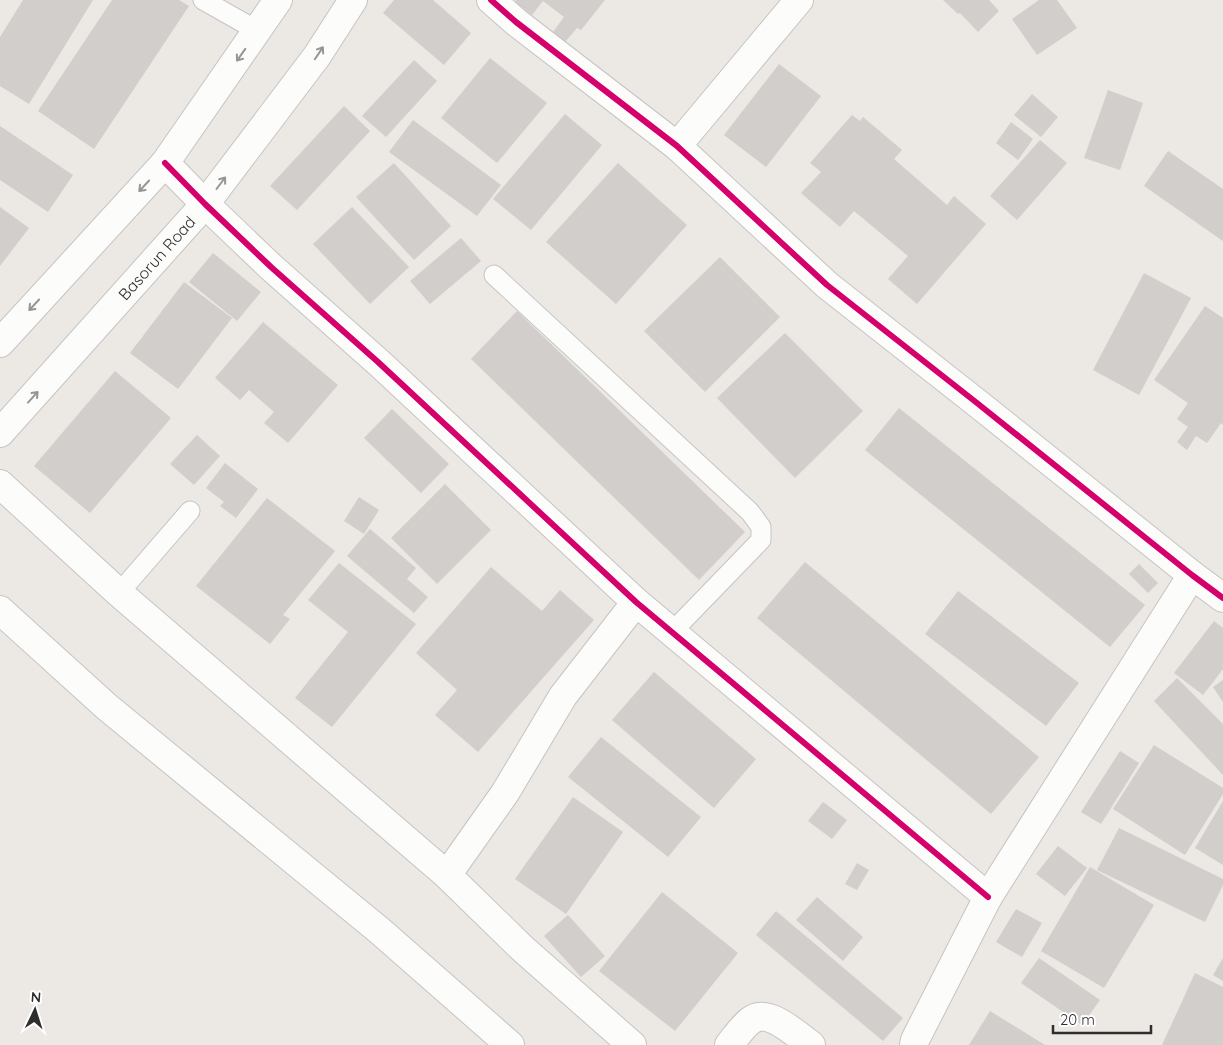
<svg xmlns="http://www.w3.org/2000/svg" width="1223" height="1045" viewBox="0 0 1223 1045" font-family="Quicksand,sans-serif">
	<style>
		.building { fill: #d1cecb }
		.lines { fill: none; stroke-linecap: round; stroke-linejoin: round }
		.service-casing { stroke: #c5c4c5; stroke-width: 21 }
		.minor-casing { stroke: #c5c4c5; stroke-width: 30 }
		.secondary-casing { stroke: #c5c4c5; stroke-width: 30 }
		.service { stroke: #fcfcfb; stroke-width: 19 }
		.minor { stroke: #fcfcfb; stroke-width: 28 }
		.secondary { stroke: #fcfcfb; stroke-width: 28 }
		.cycleway-casing { stroke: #fff; stroke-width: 9 }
		.cycleway { stroke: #d6006c; stroke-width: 6 }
		.oneway { stroke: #959594 }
		.labels { text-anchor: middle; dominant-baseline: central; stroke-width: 5; stroke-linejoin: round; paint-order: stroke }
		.street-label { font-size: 16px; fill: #2e2e2e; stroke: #fff }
	</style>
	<rect width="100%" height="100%" fill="#ece8e4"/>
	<g class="building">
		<polygon points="23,0 93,0 29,104 0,86 0,37"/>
		<polygon points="112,0 179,0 189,6 94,149 38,111"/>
		<polygon points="394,0 433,0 471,33 444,65 383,13"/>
		<polygon points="516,0 605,0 581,30 577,28 565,42 553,32 564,17 543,1 532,15 515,2"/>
		<polygon points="943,0 989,0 999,11 978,32 960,13 958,14"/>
		<polygon points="1039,0 1057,0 1077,28 1037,55 1012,19"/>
		<polygon points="490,58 547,103 497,163 441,118"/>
		<polygon points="414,60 437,81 386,137 362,116"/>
		<polygon points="779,64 821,96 766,167 724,135"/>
		<polygon points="1108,90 1143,103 1120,170 1084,158"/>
		<polygon points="1032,94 1058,117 1041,137 1014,115"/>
		<polygon points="344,106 370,131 297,210 270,186"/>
		<polygon points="565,114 602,145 531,230 493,199"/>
		<polygon points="852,115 860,121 863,117 902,150 894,159 947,205 954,196 986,224 917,304 888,279 908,256 854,211 840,227 801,193 821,172 810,163"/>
		<polygon points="413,120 501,185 477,216 389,152"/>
		<polygon points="1011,122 1033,139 1018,160 996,143"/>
		<polygon points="0,126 73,175 48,212 0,180"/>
		<polygon points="1040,140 1067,163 1017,220 990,196"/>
		<polygon points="1168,151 1223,189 1223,241 1144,186"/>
		<polygon points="394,163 451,226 414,260 356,197"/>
		<polygon points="618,163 687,225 616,304 546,242"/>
		<polygon points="0,207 29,228 0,266"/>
		<polygon points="352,207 409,267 370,304 313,244"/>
		<polygon points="461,238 481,261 430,304 410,281"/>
		<polygon points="213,253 261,292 237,321 189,282"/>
		<polygon points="720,257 780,317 705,392 644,331"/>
		<polygon points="1144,273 1191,298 1139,395 1093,370"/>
		<polygon points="184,282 232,318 178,389 130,353"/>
		<polygon points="1205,306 1223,318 1223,425 1221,423 1207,443 1196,436 1187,450 1177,442 1188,427 1177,419 1188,403 1154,380"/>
		<polygon points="517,311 745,532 699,580 471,359"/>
		<polygon points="263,322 338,385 288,443 264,423 274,412 249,390 240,400 215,378"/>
		<polygon points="785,333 863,411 795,478 717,398"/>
		<polygon points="115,371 171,418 90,513 34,466"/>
		<polygon points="899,408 1145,605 1110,647 865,450"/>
		<polygon points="392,409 449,464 421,493 364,438"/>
		<polygon points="197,435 220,456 194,485 170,464"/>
		<polygon points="225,463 258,489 236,518 220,506 224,502 206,488"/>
		<polygon points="445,484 491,530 437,584 391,538"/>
		<polygon points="359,497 379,510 364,534 344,521"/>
		<polygon points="267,498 335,551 283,615 290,619 270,644 196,586"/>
		<polygon points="370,529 416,568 407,579 428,597 414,613 347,556"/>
		<polygon points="805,562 1039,757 991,814 757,618"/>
		<polygon points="339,563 416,624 332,727 295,698 348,632 308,600"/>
		<polygon points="1139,564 1158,583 1148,593 1129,574"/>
		<polygon points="491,567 542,611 560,590 594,620 478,752 435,715 457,690 416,653"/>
		<polygon points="958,591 1079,683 1046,726 925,634"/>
		<polygon points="1214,621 1223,628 1223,669 1203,695 1174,673"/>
		<polygon points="654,672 756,759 714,808 612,720"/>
		<polygon points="1177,678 1223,724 1223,775 1154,701"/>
		<polygon points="1223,680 1223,702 1213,687"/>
		<polygon points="601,737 701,817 668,857 568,777"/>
		<polygon points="1154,745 1223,788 1223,794 1185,855 1113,809"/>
		<polygon points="1120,751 1139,763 1101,824 1081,812"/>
		<polygon points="573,797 623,832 566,914 515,879"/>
		<polygon points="1223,801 1223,865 1195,848"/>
		<polygon points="823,802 847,820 832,839 808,821"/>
		<polygon points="1119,828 1223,879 1223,885 1205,922 1097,870"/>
		<polygon points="1058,846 1087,868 1065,896 1036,874"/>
		<polygon points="857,863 869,870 857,890 845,884"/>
		<polygon points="1090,867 1154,905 1104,988 1041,951"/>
		<polygon points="662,892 738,953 675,1031 599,971"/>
		<polygon points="817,897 863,937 843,961 796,920"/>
		<polygon points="1016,909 1042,923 1022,957 996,942"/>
		<polygon points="776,911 903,1018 883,1041 756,935"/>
		<polygon points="568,915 605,956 581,977 544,936"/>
		<polygon points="1039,958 1100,1000 1082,1025 1021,983"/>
		<polygon points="1223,958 1223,981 1213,975"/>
		<polygon points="1195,973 1223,987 1223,1045 1162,1045"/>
		<polygon points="990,1011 1045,1045 969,1045"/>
	</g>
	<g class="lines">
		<defs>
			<g id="service">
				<polyline points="203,0 258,31"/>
				<polyline points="494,275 750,512 761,527 761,540 672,632"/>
				<polyline points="119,593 190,511"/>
			</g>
			<g id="minor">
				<polyline points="491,0 516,22 677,146 827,285 977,403 1192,575 1223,598"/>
				<polyline points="677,146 799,0"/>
				<polyline points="165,163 205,204 271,267 378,362 636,602 988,897"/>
				<polyline points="0,484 119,593 447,875 523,949 632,1045"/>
				<polyline points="0,610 107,707 380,931 510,1045"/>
				<polyline points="447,875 505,793 563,696 636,602"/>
				<path d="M729,1045C735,1038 745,1023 753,1019C770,1009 798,1036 811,1045"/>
				<polyline points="914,1045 915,1040 988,897 1192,575"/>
			</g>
			<g id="secondary">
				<polyline points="0,343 165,163 278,0"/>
				<path id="s1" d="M0,433L205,204L317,56L353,0"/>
			</g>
		</defs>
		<use href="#service" class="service-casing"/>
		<use href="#minor" class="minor-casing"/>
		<use href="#secondary" class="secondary-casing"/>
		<use href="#service" class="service"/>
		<use href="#minor" class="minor"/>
		<use href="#secondary" class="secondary"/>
		<defs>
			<g id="cycleway">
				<polyline points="491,0 516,22 677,146 827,285 977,403 1192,575 1223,598"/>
				<polyline points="165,163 205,204 271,267 378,362 636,602 988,897"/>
			</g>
		</defs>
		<use href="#cycleway" class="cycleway-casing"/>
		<use href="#cycleway" class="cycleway"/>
	</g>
	<defs><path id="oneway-shaft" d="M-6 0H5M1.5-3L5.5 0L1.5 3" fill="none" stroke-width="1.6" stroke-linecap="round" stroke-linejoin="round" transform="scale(1.25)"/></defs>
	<g class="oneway">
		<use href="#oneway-shaft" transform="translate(319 53) rotate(-56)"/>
		<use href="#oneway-shaft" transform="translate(241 55) rotate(125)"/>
		<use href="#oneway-shaft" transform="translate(221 183) rotate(-53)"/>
		<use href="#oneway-shaft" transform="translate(144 186) rotate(133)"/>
		<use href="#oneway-shaft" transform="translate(34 305) rotate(133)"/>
		<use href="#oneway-shaft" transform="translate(33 397) rotate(-48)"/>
	</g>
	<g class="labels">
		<g class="street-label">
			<text stroke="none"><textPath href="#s1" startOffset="235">Basorun Road</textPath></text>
		</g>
	</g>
	<g transform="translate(35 1010) rotate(4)" stroke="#ffffff" stroke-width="4" paint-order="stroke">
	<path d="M0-4L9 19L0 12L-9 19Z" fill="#2e2e2e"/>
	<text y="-8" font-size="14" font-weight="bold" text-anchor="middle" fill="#2e2e2e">N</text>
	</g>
	<path d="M1053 1025v8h98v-8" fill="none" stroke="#2e2e2e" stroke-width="2.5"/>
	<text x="1060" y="1025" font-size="15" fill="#2e2e2e" stroke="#ffffff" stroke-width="4" paint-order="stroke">20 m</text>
</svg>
